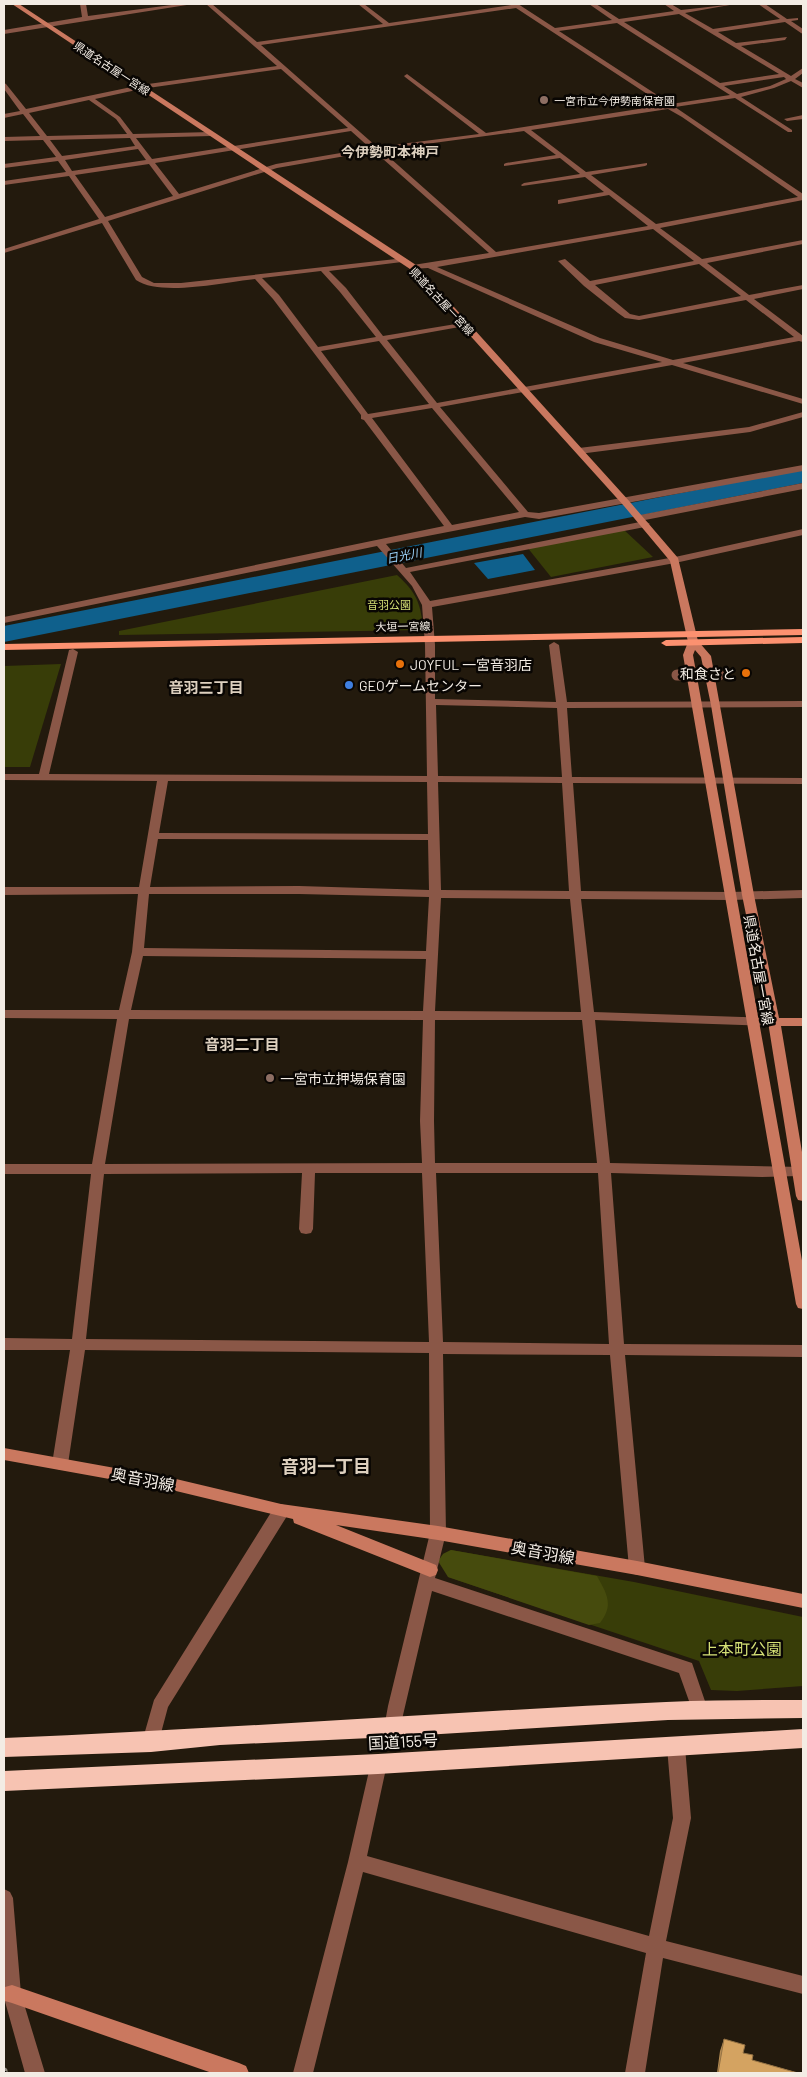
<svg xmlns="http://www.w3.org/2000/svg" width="807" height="2077" viewBox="0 0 807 2077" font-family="Barlow,'Noto Sans JP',sans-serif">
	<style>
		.green { fill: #383d08 }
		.forest { fill: #464b0d }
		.water { fill: #0f608c }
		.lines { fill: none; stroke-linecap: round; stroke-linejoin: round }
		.river { fill: #0f608c; fill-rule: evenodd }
		.street { fill: #8a5747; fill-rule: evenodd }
		.secondary { fill: #ca785f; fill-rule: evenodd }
		.primary { fill: #fc9170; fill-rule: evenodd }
		.highway { fill: #f7c3b2; fill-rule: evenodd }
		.rail-casing { stroke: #8f887d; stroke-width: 7 }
		.rail { stroke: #090603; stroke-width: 5; stroke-dasharray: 16; stroke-linecap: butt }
		.street-bridge { stroke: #8a5747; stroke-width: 11 }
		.wall { fill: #b68c53 }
		.building { fill: #d4a361; stroke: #947244 }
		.education-dot { fill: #8d6e63; stroke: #090603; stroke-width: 2 }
		.food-dot { fill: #e8710a; stroke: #090603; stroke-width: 2 }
		.shop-dot { fill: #3f7fe0; stroke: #090603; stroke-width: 2 }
		.labels { text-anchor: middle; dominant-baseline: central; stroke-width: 5; stroke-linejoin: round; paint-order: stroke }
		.far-street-label { font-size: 11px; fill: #f3ece4; stroke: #090603 }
		.far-poi-label { font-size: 11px; fill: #f3ece4; stroke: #090603; text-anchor: start }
		.far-park-label { font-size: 11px; fill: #d4df75; stroke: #090603 }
		.far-water-label { font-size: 12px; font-style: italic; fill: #9ad1f8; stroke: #090603 }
		.far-quarter-label { font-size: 14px; font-weight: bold; fill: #ddd0bf; stroke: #090603 }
		.poi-label { font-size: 14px; fill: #f3ece4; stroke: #090603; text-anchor: start }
		.street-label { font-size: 14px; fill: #f3ece4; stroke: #090603 }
		.neighbourhood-label { font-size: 15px; font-weight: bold; fill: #ddd0bf; stroke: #090603 }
		.near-street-label { font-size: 16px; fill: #f3ece4; stroke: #090603 }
		.near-park-label { font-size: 16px; fill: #d4df75; stroke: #090603 }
		.near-neighbourhood-label { font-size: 18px; font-weight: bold; fill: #ddd0bf; stroke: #090603 }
	</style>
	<rect width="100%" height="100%" fill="#231a0d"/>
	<g class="green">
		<polygon points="623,529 653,557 551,577 527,547"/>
		<path d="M397,575C417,593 421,604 423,630L119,635V631Z"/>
		<polygon points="61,664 30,767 4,767 4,666"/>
		<polygon points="451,1550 634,1582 803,1617 803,1686 737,1691 711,1690 699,1661 448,1577 443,1554"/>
	</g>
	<path class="forest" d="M451,1550L597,1576C607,1594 614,1605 600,1623L589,1625L448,1577L438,1561L443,1554Z"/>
	<polygon class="water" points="523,554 535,570 488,579 474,563"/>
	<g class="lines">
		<polygon class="river" points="803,469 803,483 4,642 4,626"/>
		<g class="street">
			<polygon points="80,4 86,4 88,16 179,4 193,4 4,34 4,30 82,17"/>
			<path d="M206,4H212L257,42L383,24L358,4H364L389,23L518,4L555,28L612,20L589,4H596L619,19L674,11L664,4H671L681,10L735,4L685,13L713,29L780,19L758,4H765L787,19L798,18V20L791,21L803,29V34L801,33L785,22L718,32L736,43L787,37L785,40L741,46L791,76L803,68V73L795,79L803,83V88L791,81L774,88L741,97L792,130V132H788L735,98L675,107L803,194V200L660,228L702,259L803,240V244L707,263L749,295L803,285V289L754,299L803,336V342L799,341L683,363L803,399V404L672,365L440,407L528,512L539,513L803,465V471L539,519L525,517L386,544L406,568L645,521L650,524L645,527L410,572L430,601L675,557L803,529V535L675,563L432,607L435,645V699L556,702L549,645L554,642L559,645L567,702L803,701V707L567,708L572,777L803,778V784L573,783L581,891L731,892L803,890V898L731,900L581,899L594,1012L774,1018L780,1022L774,1026L595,1020L610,1163L803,1167V1175L799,1176L762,1177L611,1173L624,1344L803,1345V1357L625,1355L645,1568L643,1573L637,1575L631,1573L629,1568L610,1355L443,1354L446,1533L435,1578L692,1663L708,1710L706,1715L700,1718L694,1715L679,1673L432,1591L400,1728L398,1734L392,1736L386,1734L384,1728L388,1706L430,1533L429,1353L85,1350L68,1464L65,1468L60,1470L55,1468L52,1464L70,1350H4V1338L72,1339L91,1174H4V1164H92L117,1019L4,1018V1010H119L132,952L138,894L4,895V887H139L157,781L4,780V774H39L69,650L73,649L78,652L49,774L427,776L425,645L422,605L412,586L377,546L4,623V617L444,526L364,420L361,419V415L273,299L255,279C225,282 161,297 136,280L102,223L4,253V249L99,219L69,176L4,185V181L66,172L58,161L4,168V164L56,157L43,140L4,141V137L40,136L23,114L4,118V114L20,111L4,89V83L6,84L26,109L141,85L277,66ZM516,8L664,105L486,133L407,74L404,76L405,77L479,134L377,147L261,45ZM679,14L779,74L720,83L624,22ZM617,23L730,95L671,104L559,31ZM281,69L348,128L152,159L136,138L211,136L214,134L211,132L133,134L120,117L95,99L141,89ZM784,77L786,79L770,86L737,94L724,86ZM89,100L116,119L127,134L47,136L29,113ZM668,109L682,117L798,197L656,224L591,175L645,166L647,165V163L586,172L531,130ZM351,131L370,148L276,164L179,194L155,163ZM524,131L556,155L506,163L504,164V166L560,158L580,174L524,183L521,185L522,186L585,177L604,192L558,200V204L609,195L648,226L496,252L381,150ZM130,138L135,146L62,156L50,140ZM138,149L146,160L72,171L65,160ZM374,151L489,253L413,265L409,267L410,269L428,268L594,342L662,362L437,403L387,340L465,326H468V322L383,336L346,288L329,271L402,262L406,260L405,258L181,283H154L142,277L108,221L277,168ZM149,164L173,196L105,217L75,175ZM653,229L694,261L590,281L565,259L558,261L584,286L618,313L625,318L639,320L746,300L794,337L673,360L600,338L437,267ZM699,264L741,296L639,316L630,314L595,285ZM321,271L340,292L376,337L318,347L279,295L262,278ZM379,341L429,404L368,414L321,351ZM432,408L519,512L452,525L372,418ZM436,705L557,708L562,777L438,776ZM168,781L427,782L428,834L159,833ZM438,782L562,783L569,891L441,890ZM158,839L428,840L429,890L299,886L150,887ZM149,894H299L429,897L426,951L144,948ZM441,898L570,899L581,1012L435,1011ZM143,956L426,959L423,1011L131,1010ZM129,1019L423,1020L420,1121L422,1163L105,1164ZM435,1020H582L597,1163H435L434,1121ZM302,1173L299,1229L301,1233L306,1234L311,1233L313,1229L315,1173H422L429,1342L86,1339L104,1174ZM436,1173H598L609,1344L443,1342Z"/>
			<polygon points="803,115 803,119 787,121 784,119"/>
			<polygon points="803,412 803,417 750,432 579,454 575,451 579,448 749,427"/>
			<polygon points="803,483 803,489 640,521 635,518 640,515"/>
			<polygon points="281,1504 287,1506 289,1511 287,1516 168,1707 157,1748 151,1750 145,1748 142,1742 154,1700 275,1506"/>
			<polygon points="676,1739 682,1741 685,1747 691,1818 666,1941 803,1976 803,1994 663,1958 645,2073 625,2073 646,1953 363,1872 313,2073 293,2073 348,1862 372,1758 378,1756 384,1758 387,1764 367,1856 649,1936 673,1818 667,1747 670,1741"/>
			<polygon points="4,1889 10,1892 13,1898 21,1994 45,2073 25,2073 4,1998"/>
		</g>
		<g class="secondary">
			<polygon points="12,4 19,4 416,265 630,502 678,558 698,641 711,656 754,895 779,1018 803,1018 803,1026 781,1026 803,1158 803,1201 798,1200 796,1196 768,1022 742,895 711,705 701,657 695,650 693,655 803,1266 803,1309 798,1308 796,1304 683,655 688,642 670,561 624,506 410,269"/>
			<polygon points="4,1448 176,1479 281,1504 438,1526 637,1561 803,1594 803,1608 637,1575 438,1540 336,1525 436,1565 438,1570 436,1575 430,1577 294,1523 293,1519 176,1491 4,1460"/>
			<polygon points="12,1985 239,2063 246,2066 249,2073 212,2073 12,2003 5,2001 4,1991 5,1987"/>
		</g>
		<g class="primary">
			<polygon points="803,629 803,635 4,650 4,644"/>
			<polygon points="803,637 803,643 666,646 661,643 666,640"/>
		</g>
		<g class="highway">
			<path d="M803,1700V1718L668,1720L392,1737L220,1745L151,1752L4,1757V1738C225,1729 445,1712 666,1702C712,1700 758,1700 803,1700Z"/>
			<polygon points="803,1729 803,1748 378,1774 4,1791 4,1771 378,1754"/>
		</g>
		<defs>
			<polyline id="rail" points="4,2071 4,2073"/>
		</defs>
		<use href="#rail" class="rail-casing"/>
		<use href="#rail" class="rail"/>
		<polyline class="street-bridge" points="677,675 719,675"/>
	</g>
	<polygon class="wall" points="724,2039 752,2060 798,2073 717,2073 720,2051"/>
	<polygon class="building" points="724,2039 745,2045 743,2053 753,2055 752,2060 798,2073 718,2073"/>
	<g class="education-dot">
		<circle cx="544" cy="100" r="5"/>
		<circle cx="270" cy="1078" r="5"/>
	</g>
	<g class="food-dot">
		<circle cx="400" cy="664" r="5"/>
		<circle cx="746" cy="673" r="5"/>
	</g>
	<circle class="shop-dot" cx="349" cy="685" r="5"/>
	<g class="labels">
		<g class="far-street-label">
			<text transform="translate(112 68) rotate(33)">県道名古屋一宮線</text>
			<text transform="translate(442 301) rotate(47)">県道名古屋一宮線</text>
			<text transform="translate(403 626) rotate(-1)">大垣一宮線</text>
		</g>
		<g class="far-poi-label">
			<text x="554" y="100">一宮市立今伊勢南保育園</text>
		</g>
		<g class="far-park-label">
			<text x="389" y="604">音羽公園</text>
		</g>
		<g class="far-water-label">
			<text transform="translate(404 555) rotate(-11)">日光川</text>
		</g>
		<g class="far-quarter-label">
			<text x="390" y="151">今伊勢町本神戸</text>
		</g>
		<g class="poi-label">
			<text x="410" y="664">JOYFUL 一宮音羽店</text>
			<text x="736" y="673" text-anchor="end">和食さと</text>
			<text x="359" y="685">GEOゲームセンター</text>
			<text x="280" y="1078">一宮市立押場保育園</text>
		</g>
		<g class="street-label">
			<text transform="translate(759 970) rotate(80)">県道名古屋一宮線</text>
		</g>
		<g class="neighbourhood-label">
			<text x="206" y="687">音羽三丁目</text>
			<text x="242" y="1044">音羽二丁目</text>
		</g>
		<g class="near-street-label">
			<text transform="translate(143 1479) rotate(11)">奥音羽線</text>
			<text transform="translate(543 1552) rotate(10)">奥音羽線</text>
			<text transform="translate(403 1741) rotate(-3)">国道155号</text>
		</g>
		<g class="near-park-label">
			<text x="742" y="1648">上本町公園</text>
		</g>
		<g class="near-neighbourhood-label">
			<text x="326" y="1466">音羽一丁目</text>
		</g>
	</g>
	<rect width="807" height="2077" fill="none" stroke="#f3ece4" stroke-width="10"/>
</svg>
